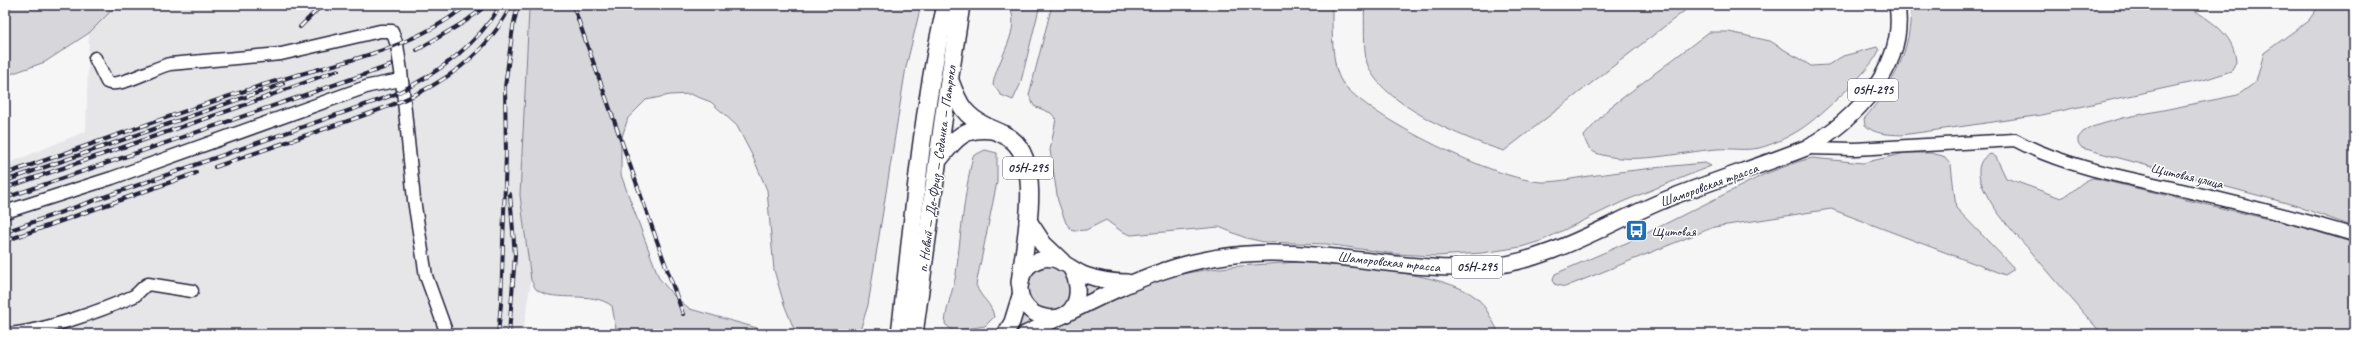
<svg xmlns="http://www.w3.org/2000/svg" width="2359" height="339" viewBox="0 0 2359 339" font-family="Caveat,sans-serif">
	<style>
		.built { fill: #e6e6e9 }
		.green { fill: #d7d7db; stroke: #7c7c8b }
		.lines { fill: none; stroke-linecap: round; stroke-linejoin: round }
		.minor-casing { stroke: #22223b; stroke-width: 15 }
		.major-casing { stroke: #22223b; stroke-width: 18 }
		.highway-casing { stroke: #22223b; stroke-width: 20 }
		.minor { stroke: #fff; stroke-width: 12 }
		.major { stroke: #fff; stroke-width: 15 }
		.highway { stroke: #fff; stroke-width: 17 }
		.rail-casing { stroke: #22223b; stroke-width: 4 }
		.rail { stroke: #fff; stroke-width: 2.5; stroke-dasharray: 8; stroke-linecap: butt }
		.labels { text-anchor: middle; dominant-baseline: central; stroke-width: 3; stroke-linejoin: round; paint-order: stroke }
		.shield { fill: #fff; stroke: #646476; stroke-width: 1 }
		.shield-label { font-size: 13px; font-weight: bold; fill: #22223b }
		.street-label { font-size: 14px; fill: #22223b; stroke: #fff }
		.poi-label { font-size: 14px; fill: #22223b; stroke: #fff; text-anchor: start }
	</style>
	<rect width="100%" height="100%" fill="#f6f6f7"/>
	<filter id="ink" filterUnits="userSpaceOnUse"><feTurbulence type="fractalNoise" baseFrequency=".025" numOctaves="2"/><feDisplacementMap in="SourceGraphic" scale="8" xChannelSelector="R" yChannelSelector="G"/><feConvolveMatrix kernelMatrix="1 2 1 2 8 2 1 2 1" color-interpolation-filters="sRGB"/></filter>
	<g filter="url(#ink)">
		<polygon class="built" points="117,5 532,5 529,10 520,195 531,280 523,334 5,334 5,165 86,131 89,33"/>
		<g class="green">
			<polygon points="5,5 117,5 89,33 45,62 5,76"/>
			<path d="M532,5H921L906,67L868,305L859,334H796L784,304L774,270L767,190L752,155L737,126L711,102L690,94L670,95L646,100L628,118L621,140V175L659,278L673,295L690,309L757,328L763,334H617L612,306C592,290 555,303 537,290C534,288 533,283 531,280L520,195L529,10Z"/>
			<path d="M1008,5H1040L1020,85L1013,100L1001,95L993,85C996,60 1024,28 1008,5Z"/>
			<path d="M1052,5H1332C1332,24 1331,67 1342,82C1368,118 1498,181 1543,182C1560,182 1579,177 1597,175C1633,170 1669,166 1705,163L1711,166L1622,202L1541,241L1521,247L1482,253L1436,256L1395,254L1326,244L1264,242L1246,238L1219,227L1131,235L1121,231L1106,220L1086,230L1073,231L1066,223L1058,201L1050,150L1056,119L1051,113L1034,106L1029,95Z"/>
			<path d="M1364,5H1692L1504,151C1465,139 1380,104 1367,63C1363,51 1365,19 1364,5Z"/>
			<path d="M1911,5H2187C2209,21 2234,32 2236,62L2231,71L2207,79L2042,115L1902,135C1888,134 1875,135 1865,125L1864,119C1894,84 1911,52 1911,5Z"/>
			<polygon points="2320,5 2354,5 2354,227 2294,205 2082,148 2078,143 2078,138 2083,132 2092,127 2123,118 2238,95 2256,82 2264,53 2308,21"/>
			<path d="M1709,32H1729L1770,41L1811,66L1828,65L1843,56L1877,47L1879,50C1875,66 1823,113 1808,124C1795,134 1775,144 1759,148C1745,151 1731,148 1717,149C1680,152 1631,166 1596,153C1588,150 1586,143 1584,136L1608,109Z"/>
			<path d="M985,150L997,153V182L976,285C981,299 992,303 994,317L985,326L953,331L945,324C946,307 953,291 956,274C961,234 964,194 973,156Z"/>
			<polygon points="1905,153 1931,153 1943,156 1951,165 1956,208 2013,267 2013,270 2005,275 1831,209 1714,227 1565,287 1554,284 1553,279 1555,274 1633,240 1765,174 1797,162 1812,158 1863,163"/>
			<path d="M1991,154L1996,157L2006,178L2061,198C2074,193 2080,181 2093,178L2298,226L2354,243V334H2102C2079,308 2057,282 2034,255C2015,233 1989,208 1980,179C1977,169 1980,157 1991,154Z"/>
			<path d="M1298,262C1343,267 1442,270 1477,298C1486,306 1493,323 1500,334H1044C1073,319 1102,303 1131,290C1183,267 1243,266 1298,262Z"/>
			<circle cx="1050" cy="289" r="23"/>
			<polygon points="1082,280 1105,288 1083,299"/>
			<polygon points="1021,311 1038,322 1013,333"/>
		</g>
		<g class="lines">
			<defs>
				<g id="minor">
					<path d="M95,58L107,82C119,89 155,67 170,64L281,54L380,31H392L397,45L401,71L414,200L426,276L447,334"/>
					<path d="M1806,148L1855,149L2015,140C2064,167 2132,179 2186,191C2243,204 2298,218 2354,235"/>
					<polyline points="5,212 112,178 369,86 401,80"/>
					<path d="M7,334C44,331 99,312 134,296C139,293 142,287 148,284L192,291"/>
				</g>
				<g id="major">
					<path d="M1071,269C1085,292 1075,323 1045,317C1013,312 1011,266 1043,259C1060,256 1071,270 1085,275C1099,280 1113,282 1127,282"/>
					<polyline points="1005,334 1012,322 1020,296"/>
					<path d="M1025,334C1110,294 1170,254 1268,253C1341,252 1413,273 1486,267C1551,261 1608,223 1667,199C1712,181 1760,166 1806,148C1855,120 1907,67 1897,5"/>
				</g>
				<g id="highway">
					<path d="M950,81C959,105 964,116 989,128C996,131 1004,134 1011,139C1044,164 1024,246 1020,283"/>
					<path d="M939,159C956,138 963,127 992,130"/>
					<polyline points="1028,221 1043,244 1062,262"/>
					<path d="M900,334C913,225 921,113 946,5"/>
					<polyline points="914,334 944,114 961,5"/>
				</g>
			</defs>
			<use href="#minor" class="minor-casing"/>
			<use href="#major" class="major-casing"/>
			<use href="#highway" class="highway-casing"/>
			<use href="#minor" class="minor"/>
			<use href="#major" class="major"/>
			<use href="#highway" class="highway"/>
			<defs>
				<g id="rail">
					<polyline points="573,5 683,314"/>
					<polyline points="300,27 322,5"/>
					<polyline points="417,50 466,21 487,5"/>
					<path d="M215,167C252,154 290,141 327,128C399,104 476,79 511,5"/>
					<path d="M5,174C91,145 176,113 263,85C332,63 408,53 467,5"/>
					<polyline points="5,181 283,84"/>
					<polyline points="5,188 242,106 338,70"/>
					<polyline points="5,198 392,65"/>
					<path d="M5,232L393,95C436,75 476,46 501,5"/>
					<polyline points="5,241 196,173"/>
					<polyline points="498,334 501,304 506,154 505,87 513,27 518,5"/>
					<polyline points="509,334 515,255 510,194"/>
				</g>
			</defs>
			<use href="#rail" class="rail-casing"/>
			<use href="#rail" class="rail"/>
		</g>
	</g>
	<defs>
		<symbol id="bus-square" viewBox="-11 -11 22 22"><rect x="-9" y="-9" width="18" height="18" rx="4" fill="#1f6fb2" stroke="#fff"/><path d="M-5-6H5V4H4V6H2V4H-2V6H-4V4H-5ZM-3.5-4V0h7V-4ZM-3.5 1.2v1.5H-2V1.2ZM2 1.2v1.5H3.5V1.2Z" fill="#fff"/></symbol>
	</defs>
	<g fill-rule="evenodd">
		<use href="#bus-square" x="1624" y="218" width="25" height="25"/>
	</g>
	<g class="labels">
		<g class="shield">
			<rect x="1848" y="79" width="50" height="22" rx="3"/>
			<rect x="1003" y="157" width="50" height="22" rx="3"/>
			<rect x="1452" y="256" width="50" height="22" rx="3"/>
		</g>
		<g class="shield-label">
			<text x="1873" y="90">05Н-295</text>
			<text x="1028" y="168">05Н-295</text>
			<text x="1477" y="267">05Н-295</text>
		</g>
		<g class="street-label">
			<text transform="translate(937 169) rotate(-82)">п. Новый — Де-Фриз — Седанка — Патрокл</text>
			<text transform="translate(2187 176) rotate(13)">Щитовая улица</text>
			<text transform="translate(1709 185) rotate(-20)">Шаморовская трасса</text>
			<text transform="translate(1389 262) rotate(6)">Шаморовская трасса</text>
		</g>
		<g class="poi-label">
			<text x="1652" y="231">Щитовая</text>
		</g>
	</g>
	<rect width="2359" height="339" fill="none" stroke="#fff" stroke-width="20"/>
	<rect x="10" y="10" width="2339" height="319" fill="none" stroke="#22223b" stroke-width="1.5" filter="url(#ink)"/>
</svg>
